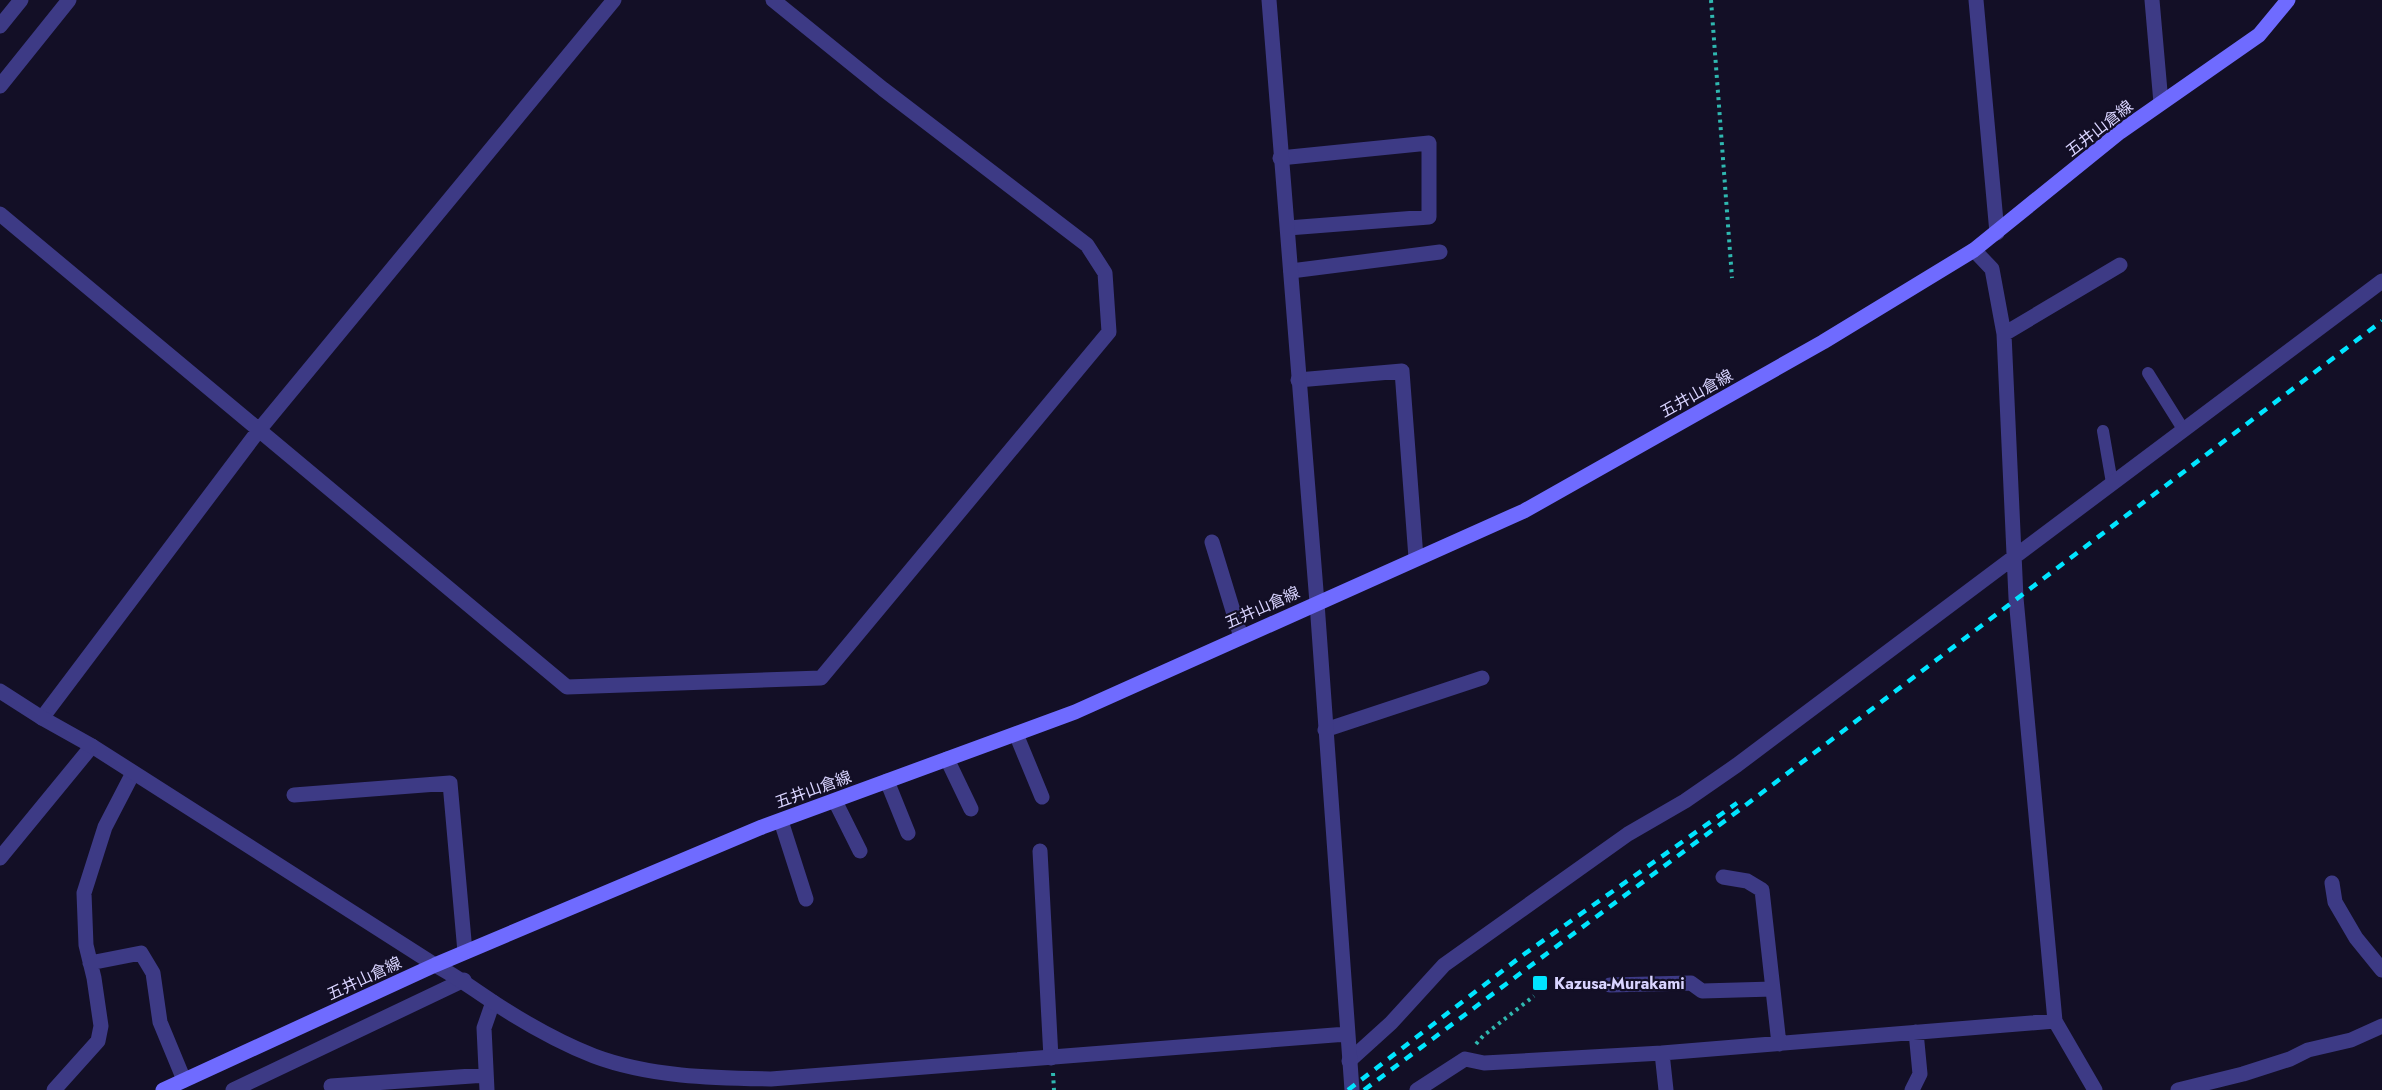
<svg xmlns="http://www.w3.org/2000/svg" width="2382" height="1090" font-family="Jost,'Noto Sans JP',sans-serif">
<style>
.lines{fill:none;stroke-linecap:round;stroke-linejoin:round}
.path{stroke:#2fb8b0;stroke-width:4;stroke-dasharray:3 4.5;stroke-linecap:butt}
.service{stroke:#3d3a85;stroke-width:12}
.minor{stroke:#3d3a85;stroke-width:15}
.tertiary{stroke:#3d3a85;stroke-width:15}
.secondary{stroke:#6f6bff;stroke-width:15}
.rail{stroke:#00e5ff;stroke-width:4.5;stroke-dasharray:9 8;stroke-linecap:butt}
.poi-dot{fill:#00e5ff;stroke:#130f26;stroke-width:2}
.labels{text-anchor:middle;stroke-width:4.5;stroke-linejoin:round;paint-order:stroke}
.street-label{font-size:16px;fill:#d9d4ff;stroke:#130f26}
.poi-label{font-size:16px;font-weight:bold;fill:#d9d4ff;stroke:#130f26;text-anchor:start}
</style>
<rect width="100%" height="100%" fill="#130f26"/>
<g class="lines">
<path class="path" d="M1711,0l21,278
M1476,1044l7,-8 51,-40
M1053,1073l1,17"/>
<path class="service" d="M2148,373l35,56
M2103,431l9,52"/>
<path class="minor" d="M1976,0l21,233
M2152,0l9,103
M1280,158l149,-15v74l-141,11
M0,214l567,473 254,-9 288,-346 -4,-59 -18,-28 -204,-156 -110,-89
M1974,250l18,19 12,65 12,264 39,423 40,69
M1291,271l149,-19
M2004,334l116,-69
M1298,380l104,-9 14,187
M1212,542l29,95
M42,718l217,-288 355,-430
M1325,730l157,-52
M1016,734l26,63
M947,759l24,50
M887,781l21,52
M294,795l156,-12 15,169
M835,801l25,50
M781,821l25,78
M1040,851l11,207
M0,858l92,-112
M1723,877l24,4 15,9 17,154
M2332,883l3,19 21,36 26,32
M90,963l51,-10 12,20 7,49 24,58
M1610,985l81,-2 11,8 71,-2
M1662,1053l4,37
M1349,1061l42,-38 53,-58 184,-131 57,-33 52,-36 645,-484
M331,1086l155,-11
M54,1090l44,-49 3,-15 -7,-48 -8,-33 -2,-52 21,-66 28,-54
M233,1090l231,-110
M487,1090l-3,-62 9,-26
M1417,1090l48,-31 19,4 178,-10 393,-32
M1912,1090l8,-16 -4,-42
M2178,1090l65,-16 47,-15 18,-9 43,-10 31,-14"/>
<path class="tertiary" d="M1269,0l48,603 35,487
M0,26l21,-26
M0,86l69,-86
M0,691l42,27 50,28 343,219c21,11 38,24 58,37 29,19 68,41 101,54 56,21 118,22 177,23l576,-45"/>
<path class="secondary" d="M163,1090l272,-125 327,-138 313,-115 449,-201 299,-169 151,-92 146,-118 139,-97 29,-35"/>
<path class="rail" d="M1348,1090l175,-135 214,-152
M1364,1090l366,-273 652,-496"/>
</g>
<rect class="poi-dot" x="1532" y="975" width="16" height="16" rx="3"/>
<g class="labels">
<g class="street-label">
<text transform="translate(2099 128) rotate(-38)" y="6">五井山倉線</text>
<text transform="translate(1696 393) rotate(-29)" y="6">五井山倉線</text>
<text transform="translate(1262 607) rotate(-24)" y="6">五井山倉線</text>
<text transform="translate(813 789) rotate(-20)" y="6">五井山倉線</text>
<text transform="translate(364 978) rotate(-25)" y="6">五井山倉線</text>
</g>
<g class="poi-label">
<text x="1554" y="989">Kazusa-Murakami</text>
</g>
</g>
</svg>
